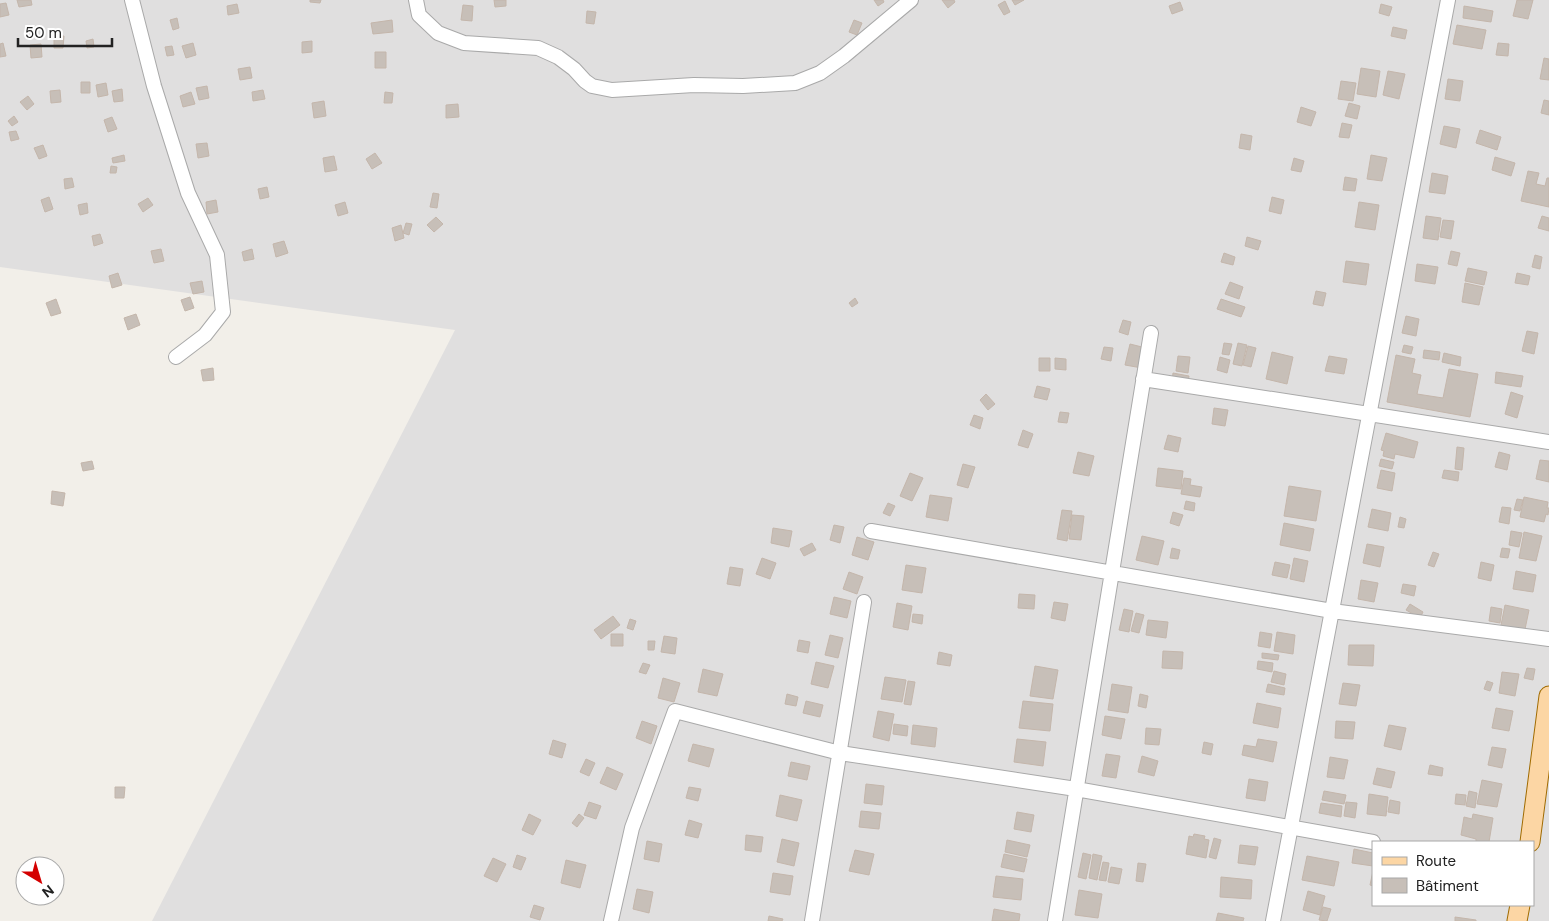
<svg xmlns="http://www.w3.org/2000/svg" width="1549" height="921" font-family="'DM Sans',sans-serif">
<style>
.residential{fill:#e0dfdf;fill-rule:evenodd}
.building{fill:#c7bfb8;stroke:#c4b6ab}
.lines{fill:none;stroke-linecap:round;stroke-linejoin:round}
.minor-casing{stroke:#a9a9a9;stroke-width:16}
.major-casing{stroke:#a06b00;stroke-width:21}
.minor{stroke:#fff;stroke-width:14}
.major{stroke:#fcd6a4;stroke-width:19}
</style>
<rect width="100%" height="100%" fill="#f2efe9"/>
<path class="residential" d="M0,0h1549v921h-1397l303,-591 -455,-63zM1373,842h160v63h-160z"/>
<path class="building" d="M17,0h14l1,5 -13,2z
M310,0h11l-1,3 -10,-1z
M494,0h12v6l-11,1z
M874,0h9l1,2 -6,4z
M942,0h12l1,2 -7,6z
M1012,0h12l-9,5z
M1517,0h16l-5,19 -15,-3z
M1005,1l5,11 -6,3 -6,-10z
M1180,2l3,8 -11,4 -3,-8z
M6,3l3,12 -9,2v-13z
M237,4l2,9 -11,2 -1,-9z
M1381,4l11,3 -3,9 -10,-3z
M463,5l10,1 -1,15 -11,-1z
M1464,6l29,5 -2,11 -28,-4z
M587,11l9,1 -2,12 -8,-1z
M177,18l2,10 -6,2 -3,-10z
M392,20l1,12 -20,2 -2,-11z
M854,20l8,3 -5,12 -8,-3z
M1457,25l29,5 -4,19 -29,-5z
M1393,27l14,3 -2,9 -14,-3z
M54,36h10l-1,12h-9z
M93,39l1,8 -7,1 -1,-7z
M312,41v11l-10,1v-11z
M3,43l3,13 -6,1v-13z
M193,43l3,12 -10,3 -4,-12z
M1498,43l11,1 -1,12 -12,-1z
M41,44l1,13 -11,1 -1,-13z
M172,46l2,9 -7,1 -2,-9z
M375,52h11v16h-11z
M1544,58l5,1v21l-9,-1z
M250,67l2,11 -12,2 -2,-11z
M1361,68l19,3 -4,26 -19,-3z
M1388,71l17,3 -6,25 -16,-4z
M1448,79l15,2 -3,20 -15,-2z
M1341,81l15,2 -3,18 -15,-2z
M81,82h9v11h-9z
M106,83l2,12 -10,2 -2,-12z
M207,86l2,12 -10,2 -3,-12z
M122,89l1,12 -9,1 -2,-11z
M60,90l1,12 -10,1 -1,-12z
M263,90l2,9 -12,2 -1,-9z
M191,92l4,12 -12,3 -3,-11z
M385,92l8,1 -1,10h-8z
M28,96l6,8 -7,6 -7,-8z
M1544,100l5,1v14l-8,-2z
M324,101l2,15 -12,2 -2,-15z
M1349,103l11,3 -3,13 -12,-3z
M458,104l1,13 -13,1v-13z
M1301,107l15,5 -5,14 -14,-4z
M14,116l4,6 -6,4 -4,-5z
M112,117l5,12 -9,3 -4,-12z
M1342,123l10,2 -3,13 -10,-1z
M1444,126l16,3 -4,19 -16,-4z
M1480,130l21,7 -4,13 -21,-7z
M16,131l3,8 -8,2 -2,-9z
M1241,134l11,2 -2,14 -11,-2z
M207,143l2,13 -11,2 -2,-14z
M43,145l4,11 -8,3 -5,-11z
M375,153l7,10 -10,6 -6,-10z
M124,155l1,6 -12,2 -1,-5z
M1371,155l16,3 -5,23 -15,-2z
M334,156l3,14 -12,2 -2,-14z
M1495,157l20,6 -4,13 -19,-6z
M1294,158l10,3 -3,11 -10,-2z
M111,166l6,1 -1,6h-6z
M1528,171l11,2 -3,11 9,2 2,-8h2v29l-28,-6z
M1432,173l16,3 -3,18 -16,-2z
M1345,177l12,2 -2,12 -12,-1z
M72,178l2,9 -9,2 -1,-10z
M267,187l2,10 -9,2 -2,-10z
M433,193l6,1 -2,14 -7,-1z
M49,197l4,12 -8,3 -4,-12z
M1272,197l12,3 -3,14 -12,-3z
M148,198l5,7 -10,7 -5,-8z
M216,200l2,12 -11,2 -1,-12z
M345,202l3,11 -10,3 -3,-11z
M1359,202l20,3 -4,25 -20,-3z
M87,203l1,10 -8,2 -2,-10z
M1426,216l15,2 -3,22 -15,-2z
M1542,216l7,2v13l-11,-3z
M436,217l7,7 -9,8 -7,-7z
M1443,220l11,1 -3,18 -11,-2z
M406,223l6,1 -3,11 -6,-2z
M401,225l3,13 -9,3 -3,-13z
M100,234l3,9 -9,3 -2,-10z
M1247,237l14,4 -3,9 -13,-4z
M284,241l4,12 -12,4 -3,-13z
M161,249l3,12 -10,2 -3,-12z
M252,249l2,10 -10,2 -2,-9z
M1451,251l9,2 -3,13 -9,-2z
M1224,253l11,4 -2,8 -12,-3z
M1535,255l7,2 -2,12 -8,-2z
M1346,261l23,3 -3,21 -23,-3z
M1417,264l21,3 -3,17 -20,-3z
M1468,268l19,4 -3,13 -19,-4z
M118,273l4,12 -10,3 -3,-12z
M1517,273l13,3 -2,9 -13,-2z
M202,281l2,11 -11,2 -3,-11z
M1230,282l13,5 -4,12 -14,-5z
M1465,283l18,4 -4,18 -17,-3z
M1316,291l10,2 -3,13 -10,-2z
M190,297l4,11 -9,3 -4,-11z
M855,298l3,5 -6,4 -3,-4z
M56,299l5,14 -10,3 -5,-13z
M1221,299l24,8 -4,10 -24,-8z
M136,314l4,11 -12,5 -4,-12z
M1406,316l13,3 -3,17 -14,-3z
M1123,320l8,2 -3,13 -9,-3z
M1527,331l11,2 -4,21 -12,-3z
M1224,343l8,1 -3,11 -7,-1z
M1238,343l9,2 -5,21 -9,-2z
M1130,344l16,4 -4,20 -17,-3z
M1404,345l9,2 -2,7 -9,-2z
M1248,346l8,2 -5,19 -8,-2z
M1104,347l9,1 -2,13 -10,-2z
M1424,350l16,2 -1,8 -16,-2z
M1272,352l21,5 -6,27 -21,-5z
M1444,353l17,4 -1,9 -18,-4z
M1396,355l19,4 -3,14 9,2 -4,19 26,4 6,-29 29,5 -8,43 -83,-15z
M1178,356l12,1 -2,16 -12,-2z
M1329,356l18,3 -3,15 -19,-3z
M1220,357l10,3 -3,13 -10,-3z
M1039,358h11v13h-11z
M1055,358l11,1v11l-11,-1z
M213,368l1,12 -11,1 -2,-11z
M1496,372l27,4 -2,11 -26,-4z
M1173,373l16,3 -1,7 -16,-2z
M1037,386l13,3 -3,11 -13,-3z
M1511,392l12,4 -6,22 -12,-4z
M986,394l9,10 -7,6 -8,-10z
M1214,408l14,2 -3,16 -13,-2z
M1060,412l9,1 -2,10 -9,-1z
M974,415l9,3 -3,11 -10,-4z
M1023,430l10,4 -5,14 -10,-3z
M1386,433l32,9 -4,16 -19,-4 -1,5 -11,-3 1,-5 -3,-1z
M1168,435l13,3 -3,14 -14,-3z
M1457,447l7,1 -2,22 -7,-1z
M1078,452l16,4 -5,20 -16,-3z
M1499,452l11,3 -3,15 -12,-3z
M1381,459l13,3 -2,7 -13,-3z
M1540,460l9,1v21l-13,-3z
M92,461l2,8 -11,2 -2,-8z
M963,464l12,3 -7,21 -11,-3z
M1158,468l25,3 -2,18 -25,-3z
M1381,470l14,3 -3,18 -15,-3z
M1444,470l15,2 -1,9 -16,-3z
M910,473l13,5 -11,23 -12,-5z
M1184,478l7,1 -1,6 12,2 -2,10 -19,-3z
M1289,486l32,5 -5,30 -32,-5z
M52,491l13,2 -2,13 -12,-2z
M930,495l22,3 -4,23 -22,-4z
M1524,497l24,5 -1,6h2l-1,7 -2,-1 -2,8 -24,-5z
M1517,499l6,1 -3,11 -6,-1z
M1186,501l9,2 -1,8 -10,-2z
M888,503l7,3 -5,10 -7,-3z
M1502,507l9,1 -2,16 -10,-2z
M1372,509l19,4 -3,18 -20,-4z
M1062,510l10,1 -5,30 -10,-2z
M1173,512l10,3 -4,11 -9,-3z
M1072,515l12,1 -3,24 -12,-1z
M1400,517l6,2 -2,9 -6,-1z
M1284,523l30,6 -4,22 -30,-6z
M834,525l10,2 -4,16 -10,-3z
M773,528l19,3 -3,16 -18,-4z
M1511,531l11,2 -3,14 -10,-2z
M1524,532l18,4 -6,25 -17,-3z
M1142,536l22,5 -6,24 -22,-5z
M857,537l17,5 -6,18 -16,-5z
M812,543l4,7 -12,6 -4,-7z
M1367,544l17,3 -4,20 -17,-4z
M1172,548l8,2 -2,9 -8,-1z
M1502,548l8,1 -2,9 -8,-1z
M1433,552l6,2 -5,13 -6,-2z
M762,558l14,5 -6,16 -14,-5z
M1294,558l14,3 -4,21 -14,-3z
M1275,562l15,3 -3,13 -15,-3z
M1481,562l13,3 -3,16 -13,-3z
M906,565l20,3 -4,25 -20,-3z
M730,567l13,2 -3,17 -13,-2z
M1516,571l20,4 -3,17 -20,-3z
M849,572l14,5 -6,17 -14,-5z
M1361,580l17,3 -4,19 -16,-3z
M1403,584l13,2 -2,10 -13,-3z
M1019,594l16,1 -1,14 -16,-1z
M834,597l17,4 -4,17 -17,-4z
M1054,602l14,2 -3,17 -14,-3z
M897,603l15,3 -4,24 -15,-3z
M1410,604l13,8 -3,6 -14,-8z
M1505,605l24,5 -5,24 -24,-4z
M1491,607l11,2 -2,14 -11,-2z
M1124,609l9,2 -4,21 -10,-2z
M1136,613l8,2 -5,18 -8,-2z
M913,614l10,1 -1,9 -10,-2z
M613,616l7,9 -19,14 -7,-9z
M630,619l6,2 -3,9 -6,-2z
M1148,620l20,2 -2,16 -20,-3z
M1260,632l12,2 -2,14 -12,-2z
M1277,632l18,3 -2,19 -19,-3z
M611,634h12v12h-12z
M830,635l13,3 -5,20 -13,-3z
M664,636l13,2 -2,16 -14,-2z
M799,640l11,2 -2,11 -11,-2z
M648,641h7l-1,9h-6z
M1349,645h25l-1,21 -25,-1z
M1163,651l20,1 -1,17 -20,-1z
M939,652l13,3 -2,11 -13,-2z
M1262,653l17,2 -1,5 -16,-2z
M1258,661l15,2 -1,9 -15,-3z
M816,662l18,4 -6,22 -17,-4z
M643,663l7,2 -4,9 -7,-2z
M1035,666l23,4 -5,29 -23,-3z
M1527,668l8,1 -2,11 -9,-2z
M703,669l20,5 -6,22 -19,-4z
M1274,671l12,3 -2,11 -13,-3z
M1502,672l17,2 -4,22 -16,-3z
M885,677l21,3 -4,22 -21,-3z
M663,678l17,5 -6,19 -16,-4z
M908,681l7,1 -4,23 -7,-1z
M1487,681l6,2 -3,8 -6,-2z
M1343,683l17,2 -4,21 -17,-2z
M1112,684l20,3 -4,26 -20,-3z
M1268,684l17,4 -1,7 -18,-3z
M787,694l11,3 -2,9 -11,-2z
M1140,694l8,2 -2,12 -8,-2z
M806,701l17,4 -3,12 -17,-4z
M1023,701l30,3 -3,27 -31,-3z
M1257,703l24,5 -3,20 -25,-5z
M1496,708l17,3 -4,20 -17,-3z
M878,711l16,3 -5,27 -16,-4z
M1105,716l20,3 -4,20 -19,-4z
M642,721l15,5 -6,18 -15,-6z
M1336,721l19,1 -2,17 -18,-1z
M894,724l14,2 -1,10 -14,-2z
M913,725l24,3 -2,19 -24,-3z
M1389,725l17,3 -5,22 -17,-4z
M1146,728l15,1 -2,16 -14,-1z
M1017,739l29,3 -3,24 -29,-4z
M1258,739l19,3 -4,20 -31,-7 2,-10 12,2z
M553,740l13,4 -4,14 -13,-4z
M1204,742l9,2 -2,11 -9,-2z
M693,744l21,5 -5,18 -21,-6z
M1492,747l14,2 -4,19 -14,-3z
M1106,754l14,2 -4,22 -14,-2z
M1142,756l16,5 -4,15 -16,-4z
M1330,757l18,3 -4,19 -17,-2z
M586,759l9,4 -6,13 -9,-4z
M791,762l19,4 -3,14 -19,-4z
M1430,765l13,3 -1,8 -14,-2z
M607,767l16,7 -7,16 -16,-7z
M1377,768l18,4 -4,16 -18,-4z
M1249,779l19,3 -3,19 -19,-3z
M1482,780l20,4 -5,23 -20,-3z
M866,784l18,2 -2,19 -18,-2z
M115,787h10l-1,11h-9z
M689,787l12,2 -3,12 -12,-3z
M1324,791l22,4 -2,9 -22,-4z
M1469,791l8,2 -2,15 -9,-2z
M1369,794l19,3 -2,19 -19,-2z
M1456,794l10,1 -1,10 -10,-1z
M780,795l22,5 -5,21 -21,-5z
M1390,800l10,2 -1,12 -11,-2z
M589,802l12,4 -5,13 -12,-4z
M1346,802l11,1 -2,15 -11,-2z
M1321,803l21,3 -1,11 -22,-4z
M861,811l20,2 -2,16 -20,-2z
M1017,812l17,3 -3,17 -17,-3z
M529,814l12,6 -8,15 -11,-5z
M579,814l5,4 -7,9 -5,-4z
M1473,814l20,4 -4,24h-13v-3l-15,-4 3,-18 8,2z
M689,820l13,4 -4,14 -13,-3z
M1194,834l11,2 -1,3 5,1 -3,18 -20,-4 3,-18 4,1z
M746,835l17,2 -2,15 -16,-2z
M1214,838l7,2 -5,19 -7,-2z
M782,839l17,4 -5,23 -17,-4z
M1007,840l23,5 -3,12 -22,-5z
M647,841l15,3 -3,18 -15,-3z
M1240,845l18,2 -3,18 -17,-2z
M1354,849l19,4v13l-21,-3z
M855,850l19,4 -5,21 -20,-4z
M1083,853l8,2 -5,24 -8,-2z
M1004,854l23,5 -3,13 -23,-5z
M1093,854l9,2 -5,24 -8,-2z
M517,855l9,3 -5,12 -8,-3z
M1307,856l32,6 -5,24 -32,-6z
M493,858l13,6 -9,18 -13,-6z
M566,860l20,5 -6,23 -19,-5z
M1103,862l6,1 -3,18 -7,-1z
M1138,863l8,1 -3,18 -7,-1z
M1111,867l11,2 -3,15 -11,-2z
M1373,871v15l-3,-1z
M773,873l20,3 -3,19 -20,-3z
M996,876l27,3 -2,21 -28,-3z
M1221,877l31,3 -1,19 -31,-2z
M637,889l16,3 -4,21 -16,-4z
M1079,890l23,4 -4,24 -23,-3z
M1308,891l17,5 -5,19 -17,-5z
M534,905l10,3 -4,12 -10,-3z
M1323,907l8,2 -4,12 -8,-1z
M994,909l26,5 -1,7h-27z
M1218,913l26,5 -1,3h-27z
M769,916l14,3 -1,2h-14z
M1455,917l21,3v1h-21z"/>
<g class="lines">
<defs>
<path id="minor" d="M132,0l22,86 34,107 29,62 6,57 -18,23 -29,22
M416,0l3,15 19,18 26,10 74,5 20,9 16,12 11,12 7,5 20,4 82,-5 49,1 52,-3 25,-10 24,-17 67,-56
M1143,379l406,63
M871,531l461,80 217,28
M611,921l21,-93 43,-117 165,42 236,36 297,53
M812,921l52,-319
M1055,921l96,-588
M1273,921l175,-921"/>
<path id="major" d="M1530,842l19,-146
M1517,921l3,-16"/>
</defs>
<use href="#minor" class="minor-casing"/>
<use href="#major" class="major-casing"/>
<use href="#minor" class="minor"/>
<use href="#major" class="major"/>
</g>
<rect x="1372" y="841" width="162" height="65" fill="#ffffff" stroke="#a7a7a7"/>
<rect x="1382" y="857" width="25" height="8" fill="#fcd6a4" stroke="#a7a7a7"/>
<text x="1416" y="866" font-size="15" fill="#222222">Route</text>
<rect x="1382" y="878" width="25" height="15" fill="#c7bfb8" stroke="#a7a7a7"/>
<text x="1416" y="891" font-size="15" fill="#222222">Bâtiment</text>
<g transform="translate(40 881) rotate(142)"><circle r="24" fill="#ffffff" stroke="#a7a7a7"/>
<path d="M0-4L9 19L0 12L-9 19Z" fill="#d40000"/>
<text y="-8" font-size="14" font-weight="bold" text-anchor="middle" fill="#222222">N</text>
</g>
<path d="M18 38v8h94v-8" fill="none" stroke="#222222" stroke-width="2.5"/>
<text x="25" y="38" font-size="15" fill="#222222" stroke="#ffffff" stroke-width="4" paint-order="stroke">50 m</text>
</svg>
